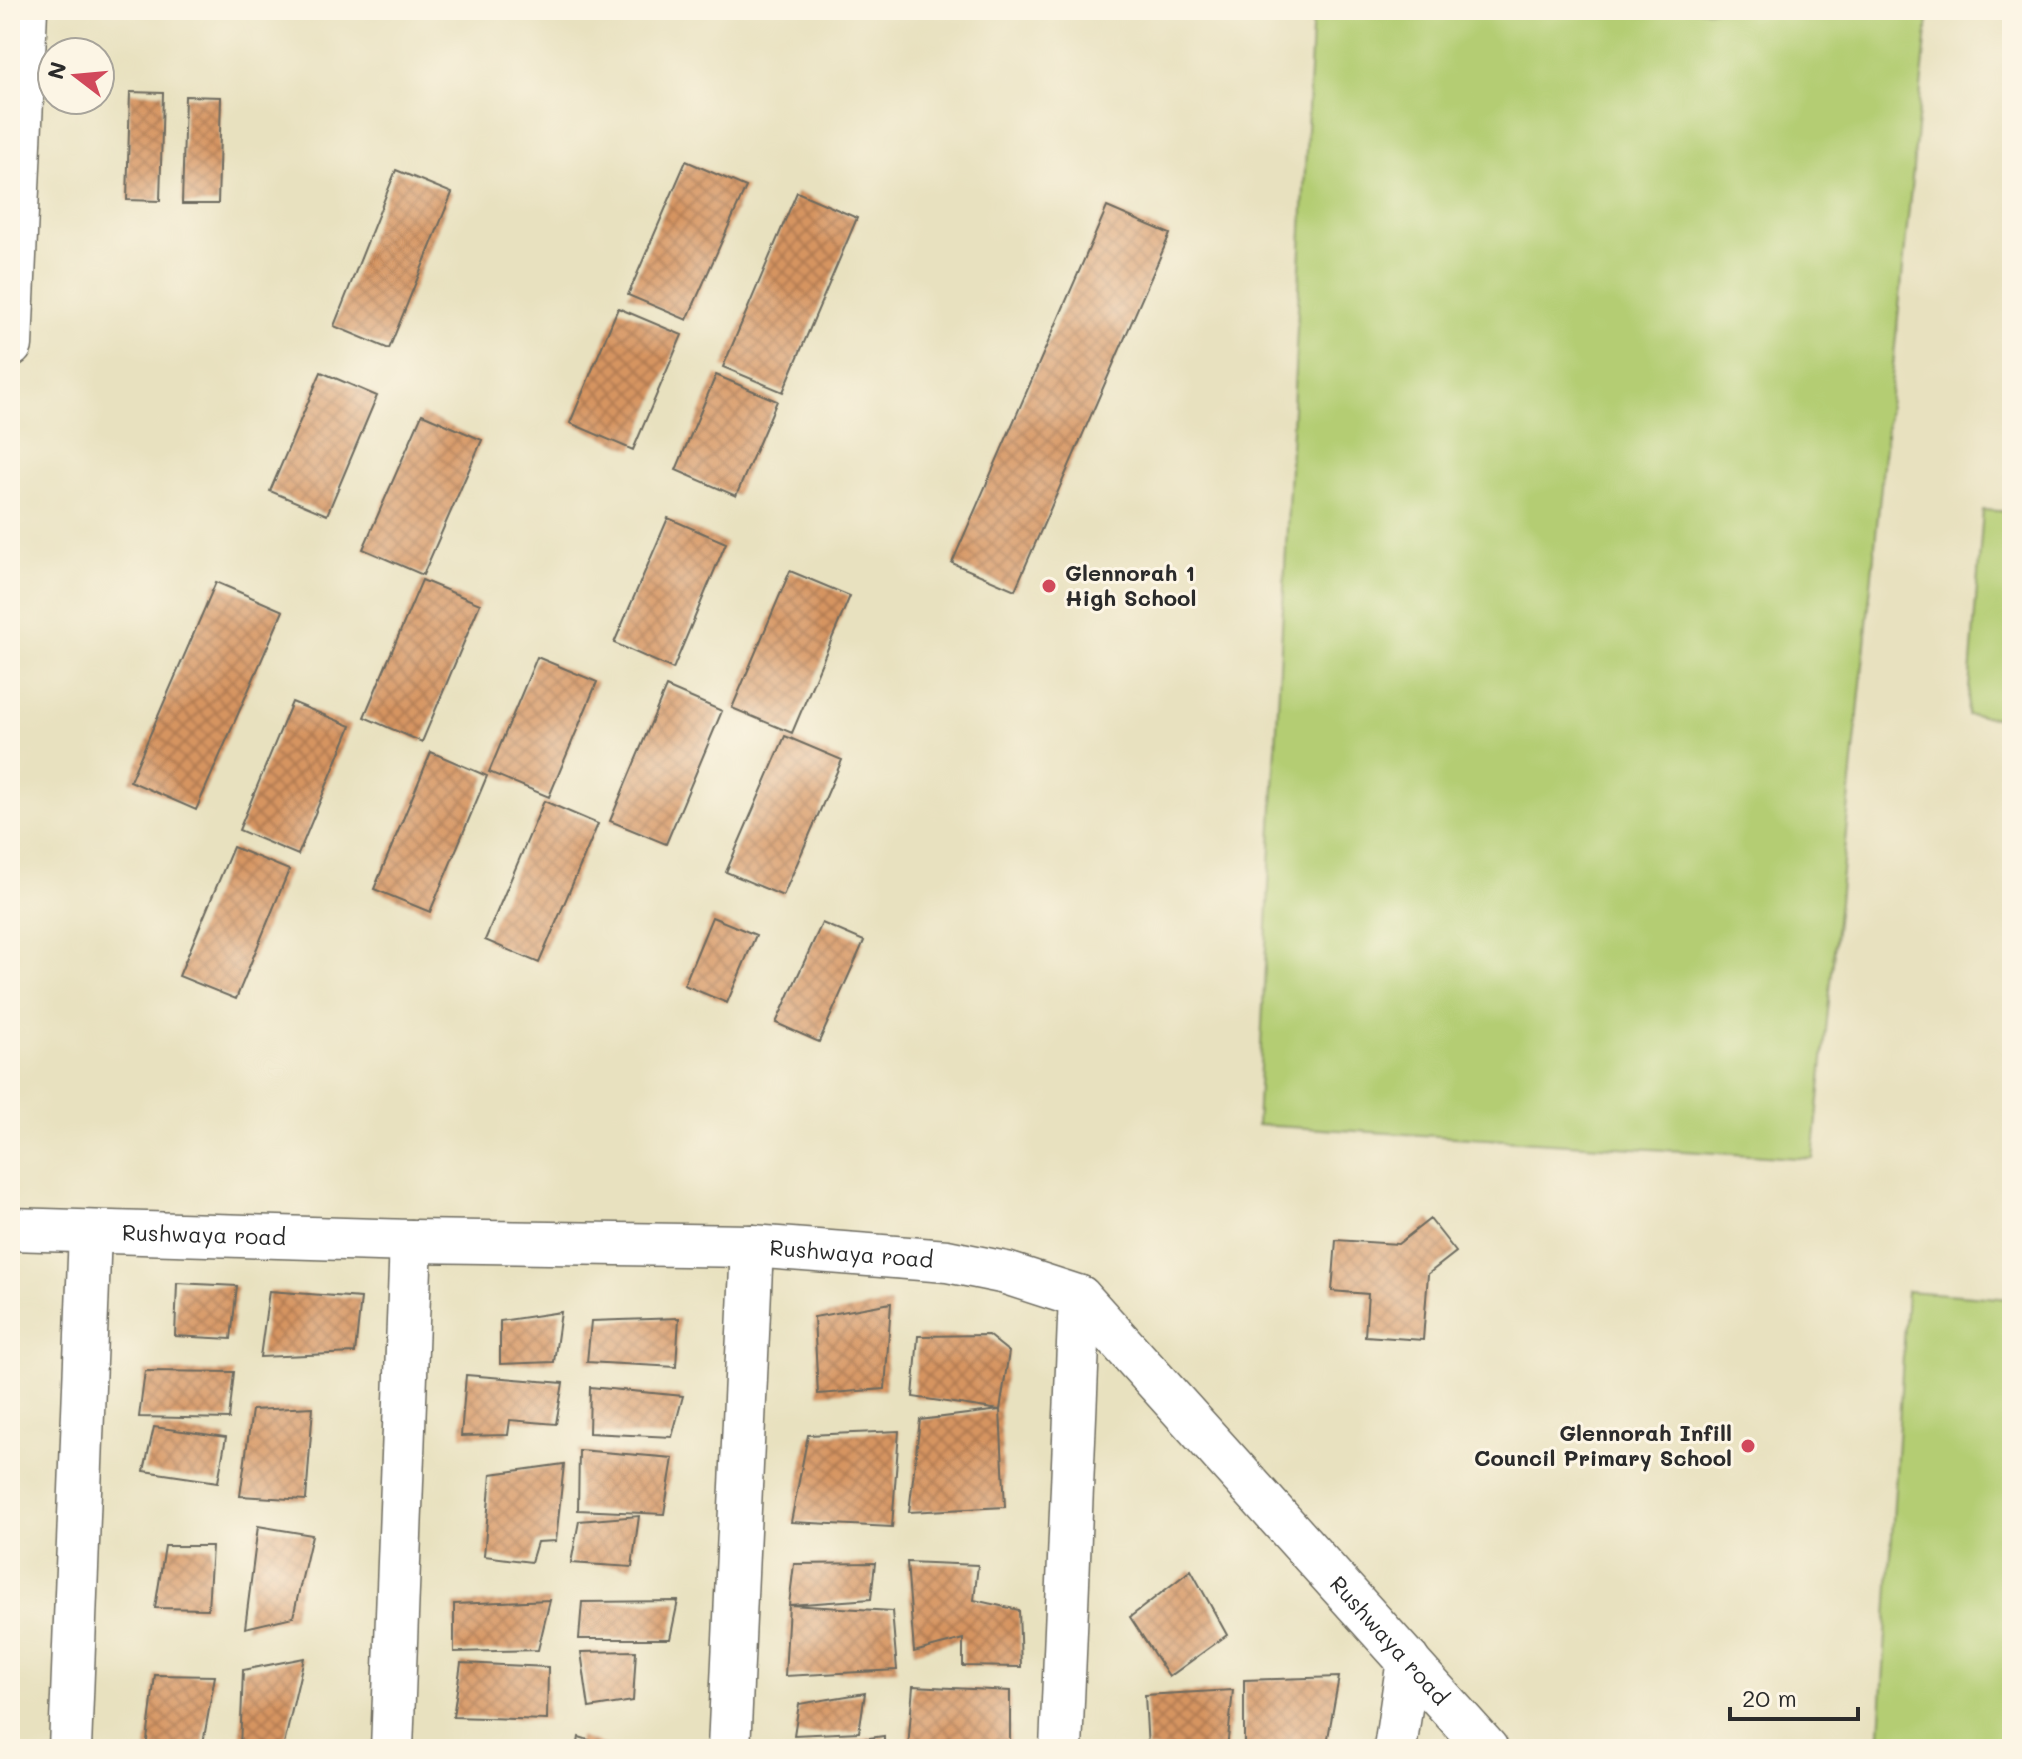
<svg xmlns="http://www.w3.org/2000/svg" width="2022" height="1759" font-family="Mali,sans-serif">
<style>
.pitch{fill:#b4cd73;stroke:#707c4f;stroke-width:2}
.building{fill:url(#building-cross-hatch)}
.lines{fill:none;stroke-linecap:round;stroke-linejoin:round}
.minor-casing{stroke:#6d6b5f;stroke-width:45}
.tertiary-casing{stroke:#6d6b5f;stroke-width:47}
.minor{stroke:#fff;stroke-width:42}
.tertiary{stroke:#fff;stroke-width:44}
.poi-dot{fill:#d1495b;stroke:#fcf5e5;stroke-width:3}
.labels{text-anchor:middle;stroke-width:6;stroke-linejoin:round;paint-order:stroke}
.poi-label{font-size:22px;font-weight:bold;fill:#2b2b2b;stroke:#fcf5e5;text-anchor:start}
.street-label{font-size:22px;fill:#2b2b2b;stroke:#fcf5e5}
</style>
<defs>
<pattern id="building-cross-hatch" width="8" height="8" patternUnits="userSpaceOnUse" patternTransform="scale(2)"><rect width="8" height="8" fill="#d69461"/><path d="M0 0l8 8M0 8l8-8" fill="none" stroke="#ae7950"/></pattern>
</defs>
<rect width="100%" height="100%" fill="#fcf5e5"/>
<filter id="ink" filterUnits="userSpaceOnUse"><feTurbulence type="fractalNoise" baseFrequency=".0125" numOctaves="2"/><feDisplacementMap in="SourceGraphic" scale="16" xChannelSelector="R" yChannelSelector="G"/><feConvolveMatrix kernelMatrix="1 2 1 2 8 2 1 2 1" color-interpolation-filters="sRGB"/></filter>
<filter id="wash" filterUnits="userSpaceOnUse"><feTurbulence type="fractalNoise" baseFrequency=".006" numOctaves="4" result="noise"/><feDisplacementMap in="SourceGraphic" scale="32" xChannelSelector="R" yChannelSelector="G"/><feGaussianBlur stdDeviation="1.8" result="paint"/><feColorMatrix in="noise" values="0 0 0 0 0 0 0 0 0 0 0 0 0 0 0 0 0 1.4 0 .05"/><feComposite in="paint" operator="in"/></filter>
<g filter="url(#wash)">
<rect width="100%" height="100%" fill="#e8e1bf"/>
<path class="pitch" d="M1313,10h616l-116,1149 -556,-34z
M1983,510l29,2v206l-45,-3z
M1907,1291l105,8v450h-133z"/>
<g id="blocks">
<path class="building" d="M130,92l33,1 -3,108 -33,-1z
M185,96l36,1 -3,107h-36z
M686,161l60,26 -59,133 -59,-25z
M396,170l56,23 -63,156 -55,-23z
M797,192l60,26 -74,174 -60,-25z
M1107,207l63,27 -155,356 -63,-27z
M618,308l64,27 -49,115 -63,-27z
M321,372l56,24 -50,119 -57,-24z
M716,375l61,26 -41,95 -60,-26z
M422,414l60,26 -59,135 -60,-26z
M668,518l58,25 -53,126 -59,-26z
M790,571l60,25 -58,137 -60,-25z
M422,580l58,24 -58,138 -58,-25z
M216,582l67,29 -87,199 -66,-29z
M537,657l60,25 -48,115 -60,-25z
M666,687l56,24 -56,133 -56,-23z
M292,702l59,24 -53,129 -59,-25z
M785,736l57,24 -59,136 -57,-24z
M431,752l56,24 -57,136 -56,-23z
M544,801l54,23 -59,139 -54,-23z
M233,847l56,23 -53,129 -57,-23z
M712,917l44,18 -29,68 -43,-18z
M822,923l42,18 -45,101 -43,-19z
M1430,1219l26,33 -28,22 -5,66 -58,-4 3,-42 -36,-3 4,-51 62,4z
M177,1283l60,3 -6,53 -56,-3z
M269,1291l92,7 -6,55 -95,4z
M891,1303l-6,86 -67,5 -4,-77z
M561,1312l-7,50 -54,2v-43z
M679,1318l-3,49 -89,-5 4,-41z
M988,1335l21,17 -9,58 -87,-13 5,-61z
M145,1371l89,1 -5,47 -90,-2z
M466,1375l97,8 -7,41 -46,-4 -2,15 -47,1z
M590,1387l93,9 -11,41 -83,-4z
M313,1407l-7,93 -66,-4 12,-86z
M1000,1410l5,97 -96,5 11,-92z
M154,1427l72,10 -8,45 -74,-11z
M899,1431l-7,96 -101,-5 17,-87z
M579,1450l94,8 -9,56 -86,-4z
M564,1464l-8,77 -19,1 -6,20 -47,-6 7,-82z
M639,1516l-7,51 -61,-4 8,-42z
M258,1526l54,9 -19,82 -48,11z
M165,1546h47l-4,63 -53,-1z
M907,1562l71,3 -4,35 45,10 2,57 -58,-1v-27l-49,13z
M875,1563l-4,36 -82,6 103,6 5,59 -112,6 4,-71 5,-41z
M1191,1570l36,65 -58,42 -39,-60z
M550,1600l-12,50 -84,2v-48z
M678,1601l-8,38h-91l3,-37z
M636,1651l-3,50 -44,7 -8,-56z
M304,1658l-21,91h-43l3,-79z
M461,1663l87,4 -1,53 -94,-3z
M155,1675l60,1 -13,73h-56z
M1339,1677l-13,72h-82v-69z
M913,1686l97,5v51l-46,7h-56z
M1233,1690l-6,59h-79l-3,-54z
M865,1693l-6,39 -65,3 5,-31z
M884,1736v13h-79v-2z
M579,1737l35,11v1h-37z"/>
</g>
</g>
<g filter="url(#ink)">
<use href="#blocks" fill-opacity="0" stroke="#6d6b5f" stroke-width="2"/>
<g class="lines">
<defs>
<g id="minor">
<path id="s1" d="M10,1229l401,12 341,5 195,15 59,12 74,24 407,452"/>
<path d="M70,1749l20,-517"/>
<path d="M392,1749l19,-508"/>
<path d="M729,1749l23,-503"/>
<path d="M1061,1749l19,-452"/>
<path d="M1395,1749l13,-89"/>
</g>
<path id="tertiary" d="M10,345l15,-335"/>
</defs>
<use href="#minor" class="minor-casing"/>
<use href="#tertiary" class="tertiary-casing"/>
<use href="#minor" class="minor"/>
<use href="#tertiary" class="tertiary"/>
</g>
</g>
<g class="poi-dot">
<circle cx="1049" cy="586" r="8"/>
<circle cx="1748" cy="1446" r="8"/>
</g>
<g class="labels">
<g class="poi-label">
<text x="1065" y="581">Glennorah 1<tspan x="1065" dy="25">High School</tspan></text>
<text x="1732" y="1441" text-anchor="end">Glennorah Infill<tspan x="1732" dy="25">Council Primary School</tspan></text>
</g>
<g class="street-label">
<text dy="8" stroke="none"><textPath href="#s1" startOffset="194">Rushwaya road</textPath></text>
<text dy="8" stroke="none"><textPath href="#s1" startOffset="842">Rushwaya road</textPath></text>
<text dy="8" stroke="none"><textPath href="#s1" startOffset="1538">Rushwaya road</textPath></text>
</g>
</g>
<rect width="2022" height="1759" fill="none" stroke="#fcf5e5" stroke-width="40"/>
<g transform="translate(76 76) rotate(286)"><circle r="38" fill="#fcf5e5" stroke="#a8a49b" stroke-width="2"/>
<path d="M0-6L14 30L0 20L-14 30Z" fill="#d1495b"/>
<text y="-12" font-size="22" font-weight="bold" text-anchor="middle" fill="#2b2b2b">N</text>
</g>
<path d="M1730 1707v12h128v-12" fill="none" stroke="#2b2b2b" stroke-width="4"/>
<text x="1742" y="1707" font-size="24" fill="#2b2b2b" stroke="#fcf5e5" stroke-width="6" paint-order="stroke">20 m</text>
</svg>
